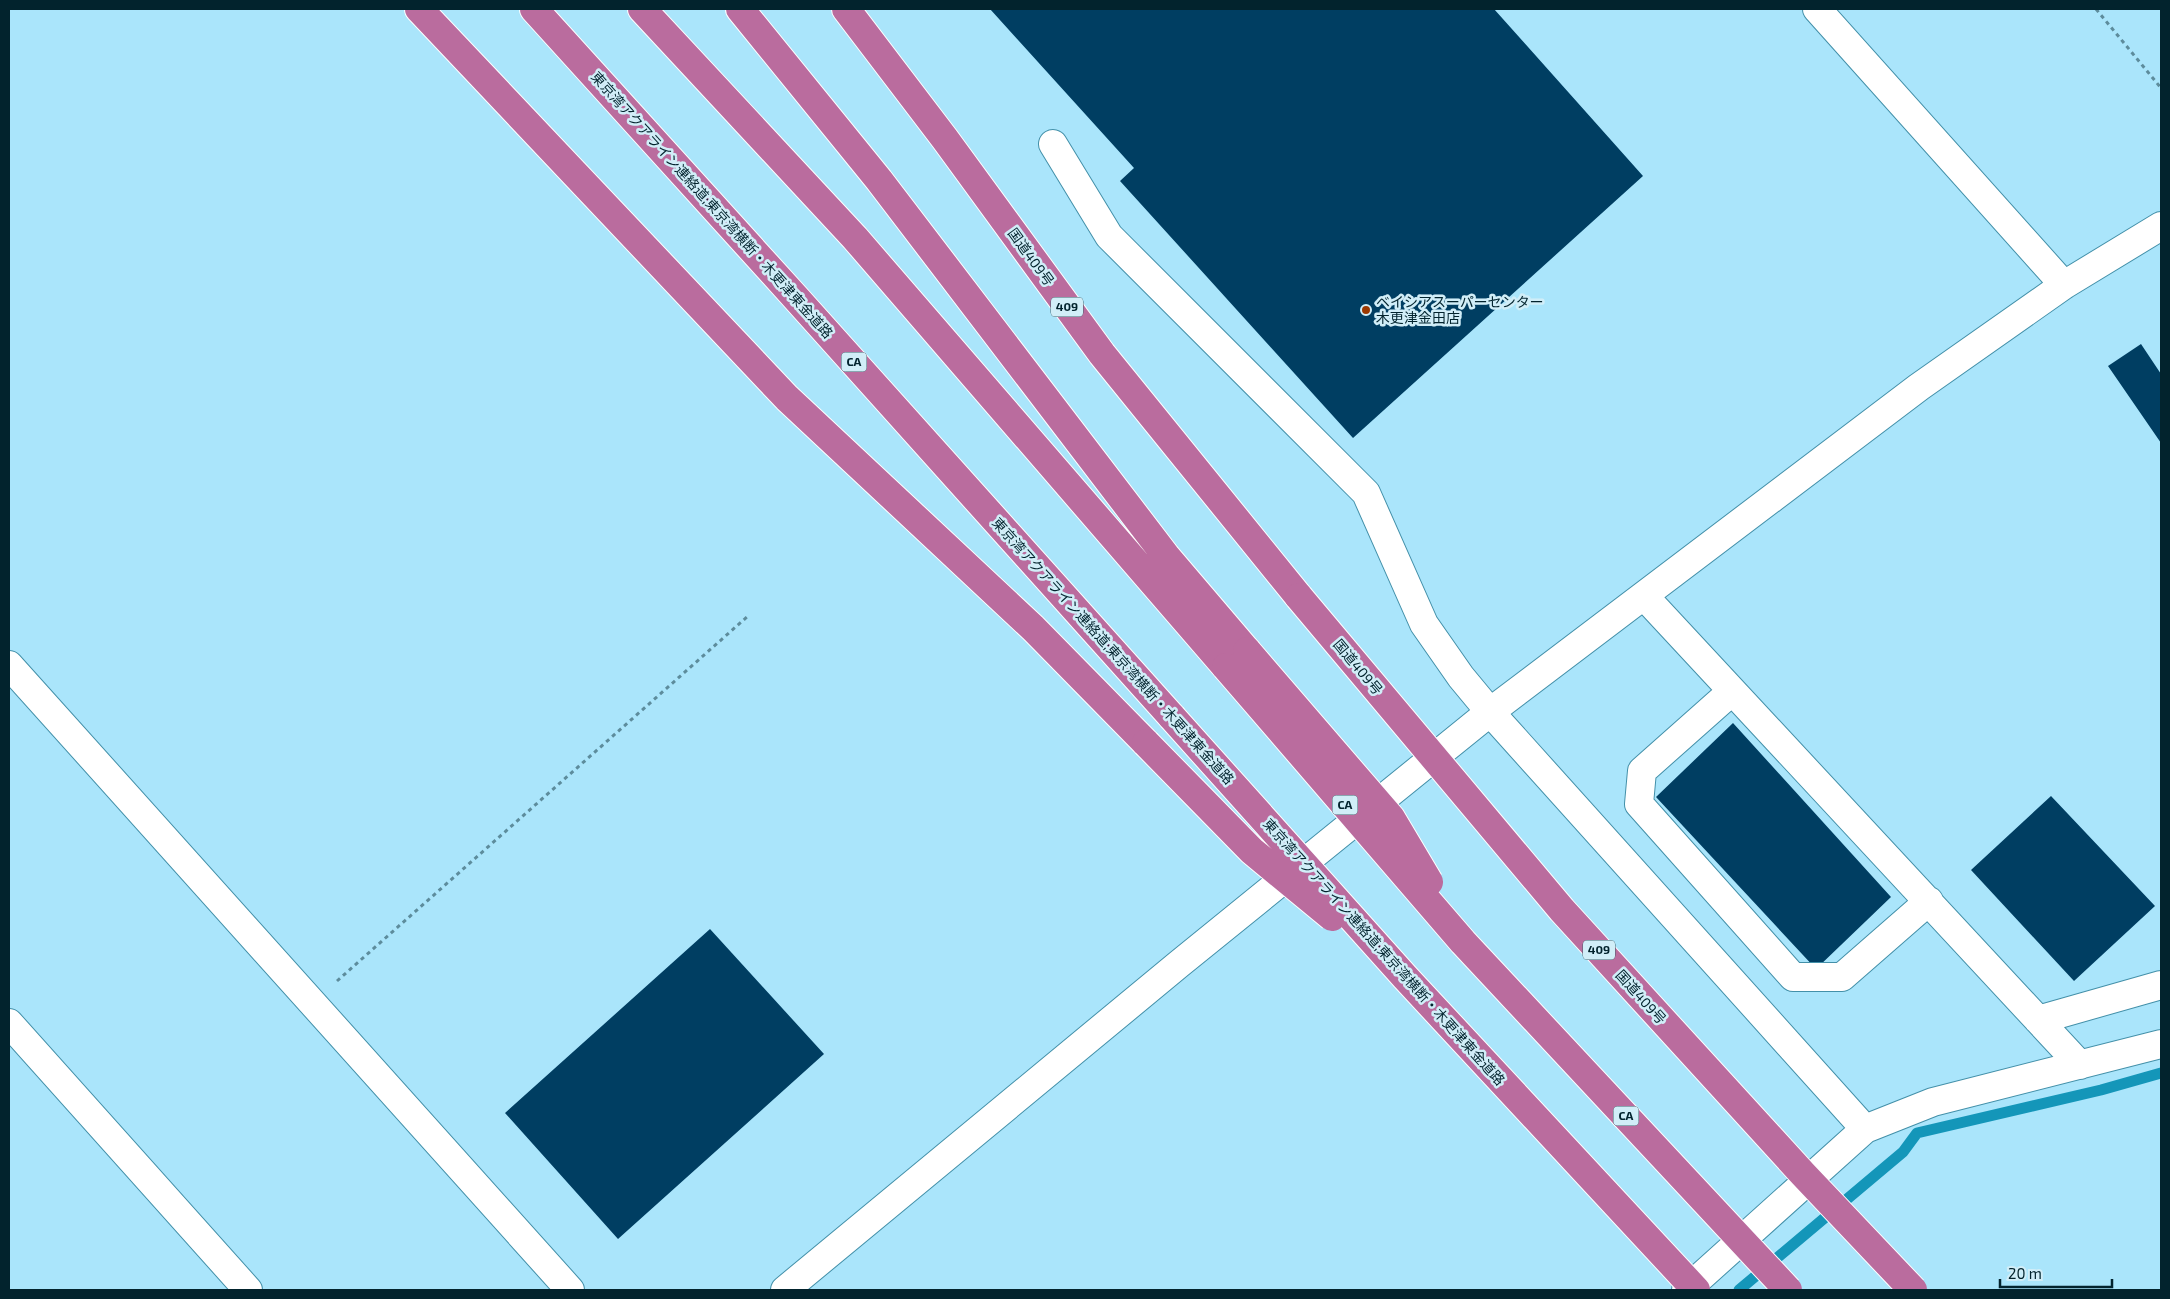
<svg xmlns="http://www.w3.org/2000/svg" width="2170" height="1299" font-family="'Exo 2','Noto Sans JP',sans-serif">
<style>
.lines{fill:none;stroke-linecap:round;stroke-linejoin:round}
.stream{stroke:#1496b9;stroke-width:11}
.building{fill:#003e62}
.minor-casing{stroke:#4390a9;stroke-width:30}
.highway-casing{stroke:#fff;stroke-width:30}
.path{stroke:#5d8c9c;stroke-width:3;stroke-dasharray:4 4;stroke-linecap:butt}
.minor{stroke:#fff;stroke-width:28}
.highway{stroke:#ba6c9e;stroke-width:28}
.highway-bridge-casing{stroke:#fff;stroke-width:30;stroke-linecap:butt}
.highway-bridge{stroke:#ba6c9e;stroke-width:28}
.poi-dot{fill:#9b3800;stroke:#d1eef8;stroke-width:2}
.labels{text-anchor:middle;stroke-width:5;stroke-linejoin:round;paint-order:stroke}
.shield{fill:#d1eef8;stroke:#40606a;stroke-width:1}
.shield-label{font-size:12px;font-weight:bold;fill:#02232d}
.street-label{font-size:14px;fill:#02232d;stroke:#d1eef8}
.poi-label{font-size:14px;fill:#02232d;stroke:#d1eef8;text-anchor:start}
</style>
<rect width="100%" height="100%" fill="#aae5fb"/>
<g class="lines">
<path class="stream" d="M1739,1290l164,-138 14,-19 184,-43 60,-17"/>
</g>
<path class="building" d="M990,9h504l149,167 -290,262 -233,-257 14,-13z
M2141,344l20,30v69l-53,-77z
M1733,723l158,174 -75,72 -160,-172z
M2051,796l104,110 -81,75 -103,-111z
M710,929l114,125 -206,185 -113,-126z"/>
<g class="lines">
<defs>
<path id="minor" d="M1817,9l247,276
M1053,144l56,92 257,257 58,131 37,53 29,35 375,417
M1645,597l435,468
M9,665l561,625
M1731,692l-89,79 -3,33 154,173h49l87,-76
M2038,1020l123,-35
M9,1023l239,267
M785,1290l394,-326 311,-252 429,-325 145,-102 97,-59
M1686,1290l179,-161 68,-27 228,-58"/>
<path id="highway" d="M419,9l368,389 246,230 113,115
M534,9l262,289 376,419
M642,9l213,229 371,429
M740,9l139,171 287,376 81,95
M846,9l99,130 157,215 197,243"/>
</defs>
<use href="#minor" class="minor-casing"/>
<use href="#highway" class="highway-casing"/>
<path class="path" d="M2096,9l65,79
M337,981l411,-365"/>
<use href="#minor" class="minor"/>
<use href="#highway" class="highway"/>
<defs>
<path id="highway-bridge" d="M1299,597l263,313 241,264 110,116
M1247,651l144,167 38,64
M1226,667l237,275 325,348
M1172,717l233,260 291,313
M1146,743l106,108 80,66"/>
</defs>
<use href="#highway-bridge" class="highway-bridge-casing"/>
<use href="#highway-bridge" class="highway-bridge"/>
</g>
<circle class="poi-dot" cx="1366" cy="310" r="5"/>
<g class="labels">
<g class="shield">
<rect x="1051" y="297.5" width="32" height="19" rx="4"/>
<rect x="841.5" y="352.5" width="25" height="19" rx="4"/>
<rect x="1332.5" y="795.5" width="25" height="19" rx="4"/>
<rect x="1583" y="940.5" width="32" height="19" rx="4"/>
<rect x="1613.5" y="1106.5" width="25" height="19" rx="4"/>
</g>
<g class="shield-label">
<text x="1067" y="311">409</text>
<text x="854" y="366">CA</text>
<text x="1345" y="809">CA</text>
<text x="1599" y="954">409</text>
<text x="1626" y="1120">CA</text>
</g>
<g class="street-label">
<text transform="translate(712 205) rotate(48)" y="5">東京湾アクアライン連絡道;東京湾横断・木更津東金道路</text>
<text transform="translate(1031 257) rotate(54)" y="5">国道409号</text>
<text transform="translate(1113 651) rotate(48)" y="5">東京湾アクアライン連絡道;東京湾横断・木更津東金道路</text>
<text transform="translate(1358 667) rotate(50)" y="5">国道409号</text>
<text transform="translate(1384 952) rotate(48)" y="5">東京湾アクアライン連絡道;東京湾横断・木更津東金道路</text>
<text transform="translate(1641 997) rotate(48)" y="5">国道409号</text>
</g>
<g class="poi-label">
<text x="1376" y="307">ベイシアスーパーセンター<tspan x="1376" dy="16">木更津金田店</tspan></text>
</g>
</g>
<rect width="2170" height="1299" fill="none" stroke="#02232d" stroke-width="20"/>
<path d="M2000 1279v8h112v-8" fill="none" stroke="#02232d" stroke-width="2.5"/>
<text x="2008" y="1279" font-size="15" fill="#02232d" stroke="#d1eef8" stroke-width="4" paint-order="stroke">20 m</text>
</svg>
